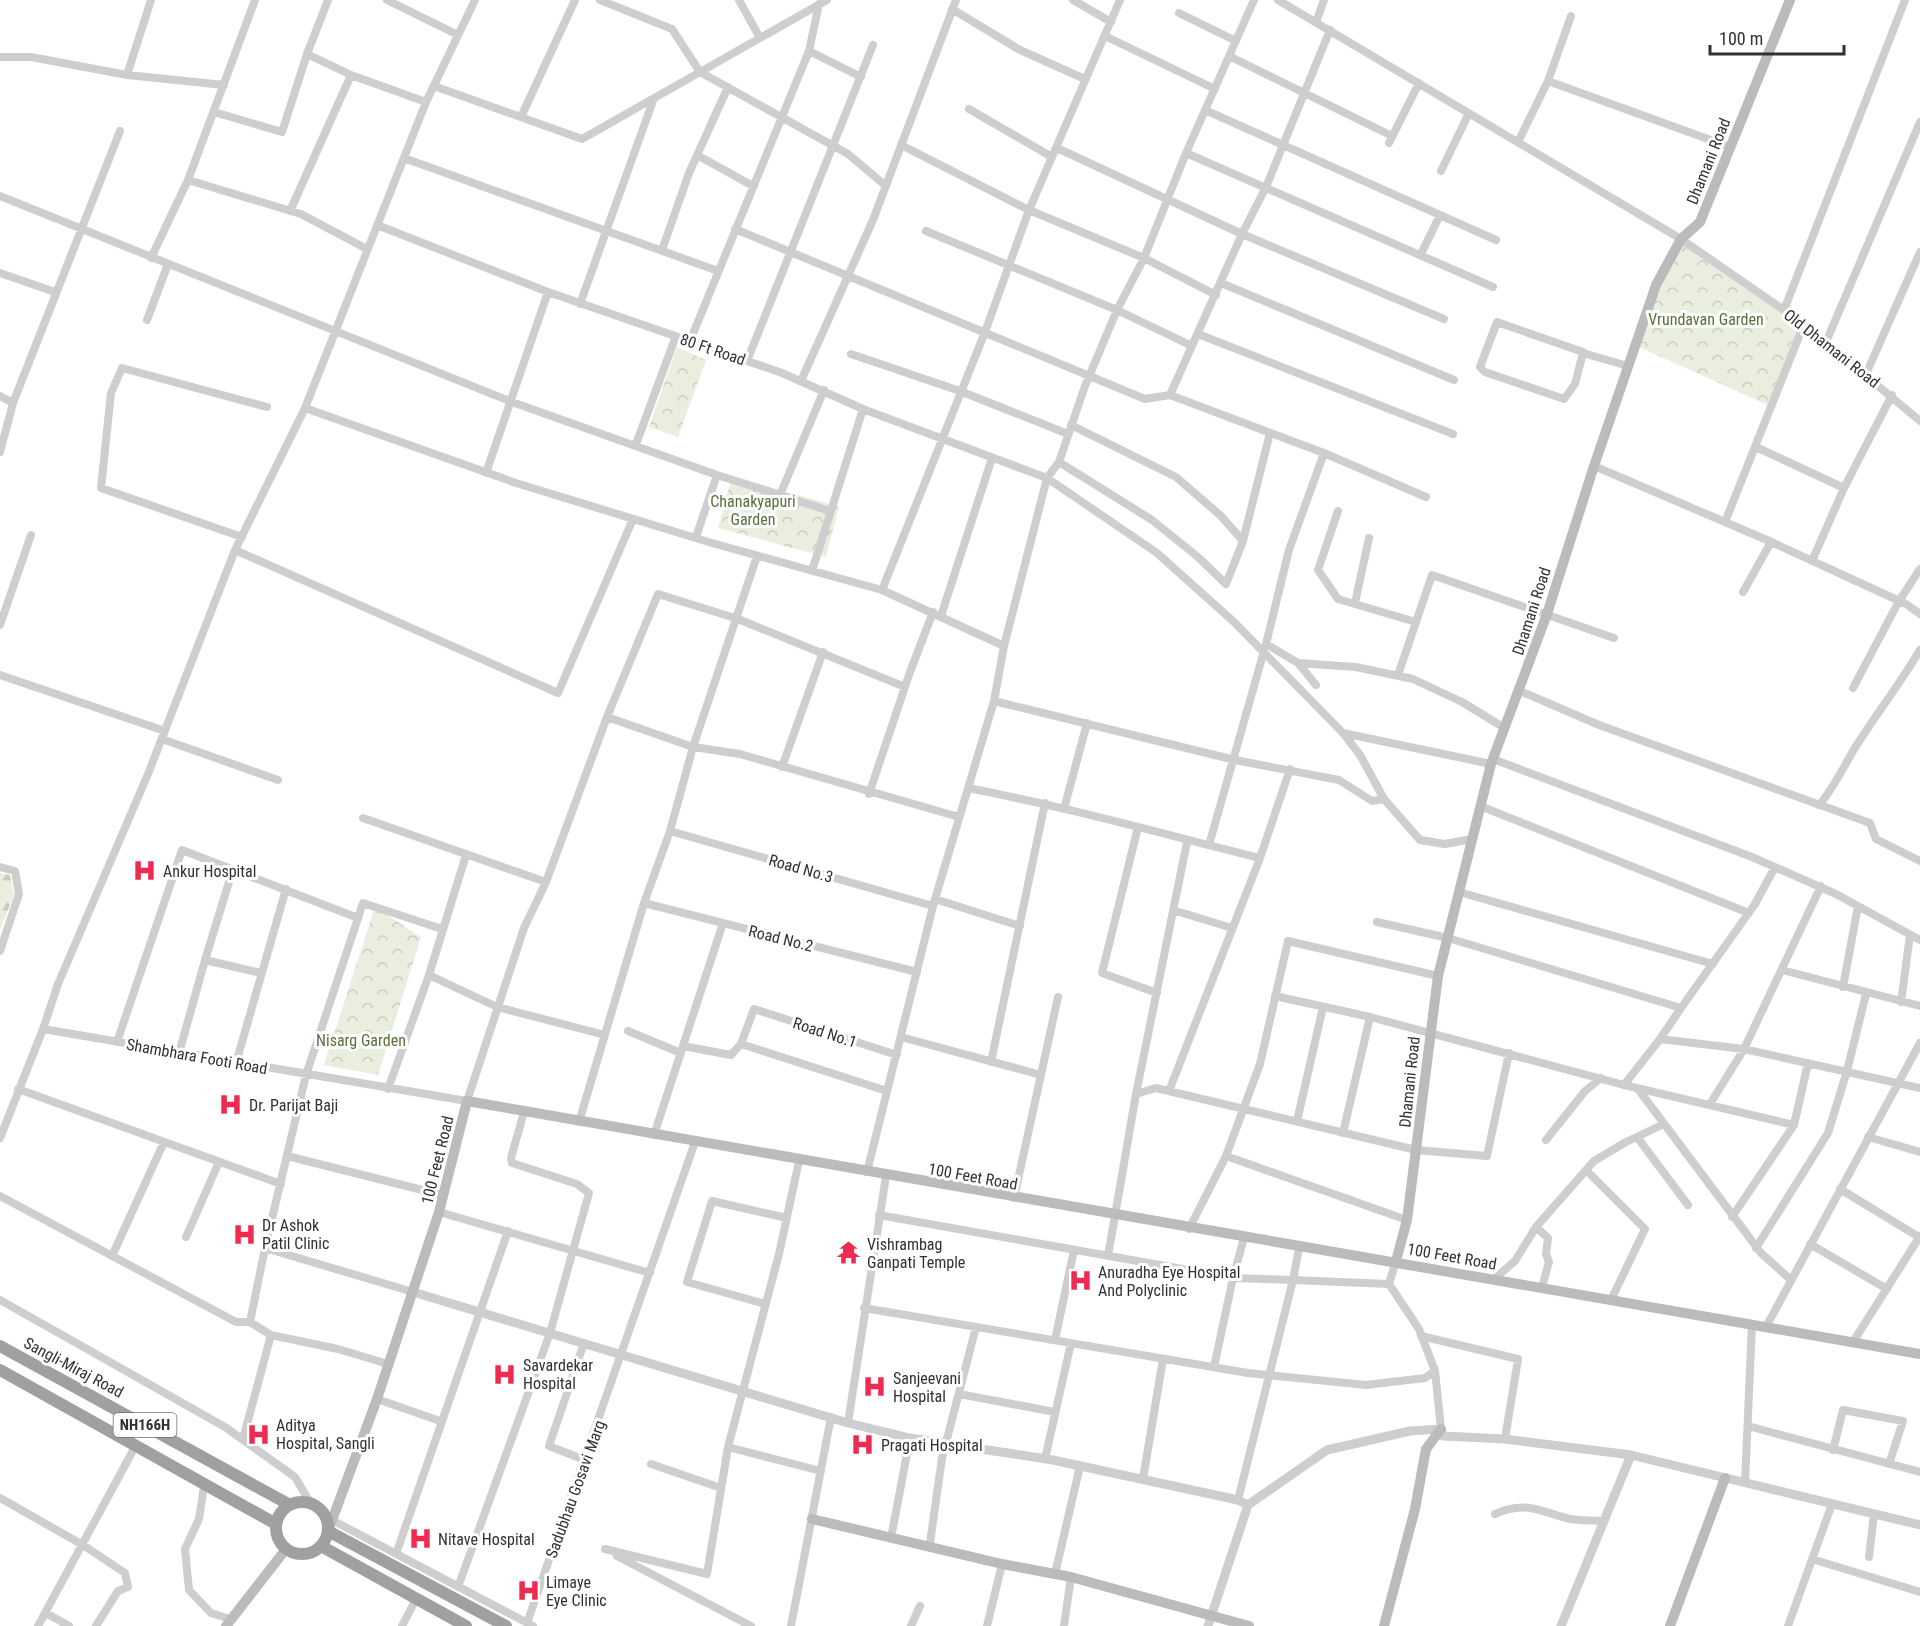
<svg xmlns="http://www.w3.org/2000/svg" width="1920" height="1626" font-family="'Roboto Condensed',sans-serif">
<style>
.forest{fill:url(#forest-firs)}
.park{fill:url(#park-crowns)}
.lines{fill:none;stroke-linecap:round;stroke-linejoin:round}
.minor{stroke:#cecece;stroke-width:8}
.tertiary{stroke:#cecece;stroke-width:9}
.secondary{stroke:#bbb;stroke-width:10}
.trunk{stroke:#a0a0a0;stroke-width:12}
.labels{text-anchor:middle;stroke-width:6;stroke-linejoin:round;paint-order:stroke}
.shield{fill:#fff;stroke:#6f6f6f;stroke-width:1.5}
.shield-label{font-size:15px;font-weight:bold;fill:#313131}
.street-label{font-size:16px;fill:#313131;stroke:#fff}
.park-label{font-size:16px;fill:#5a6f3b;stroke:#fff}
.poi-label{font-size:16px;fill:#313131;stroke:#fff;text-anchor:start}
</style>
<defs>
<pattern id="forest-firs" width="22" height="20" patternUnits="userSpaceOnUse" patternTransform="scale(1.5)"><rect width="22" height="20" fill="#e9eede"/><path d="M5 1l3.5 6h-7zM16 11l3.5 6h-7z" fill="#c8cdbf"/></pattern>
<pattern id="park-crowns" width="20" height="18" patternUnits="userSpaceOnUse" patternTransform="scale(1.5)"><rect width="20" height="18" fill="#e9eede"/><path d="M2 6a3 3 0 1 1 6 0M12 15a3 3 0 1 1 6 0" fill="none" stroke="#c8cdbf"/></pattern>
</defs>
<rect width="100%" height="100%" fill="#fff"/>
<path class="forest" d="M0,873l10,2 4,20 -14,35z"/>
<path class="park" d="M1681,239l123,85 -32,83 -137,-62z
M677,347l29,13 -28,77 -29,-10z
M732,476l107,31 -13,50 -108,-29z
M375,907l46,30 -43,138 -54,-10z"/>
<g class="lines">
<path class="minor" d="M387,0l71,35
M475,0l-49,102 -121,306 211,75 196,60 170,47 122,56
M600,0l72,29 28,43 148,82 38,32
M739,0l21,38
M1073,0l38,22
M1278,0l403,239 123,85 116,97
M952,9l68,41 65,29
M1179,13l57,28
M1316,22l8,-22
M1105,36l110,53
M809,51l52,26
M307,54l44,21 75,27
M1229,56l163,80
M0,57h31l96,18 97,10
M127,75l24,-75
M1548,81l23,-65
M434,86l148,53 245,-139
M969,109l83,48
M1205,110l291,130
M214,112l68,20 25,-78 21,-54
M521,117l54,-117
M1518,142l30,-61 182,66
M1389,143l30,-60
M901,145l128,65 115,48 72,37
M1057,148l185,86 202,85
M1186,153l307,134
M697,155l56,31
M404,158l314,113
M1441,171l28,-58
M188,180l67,-180
M0,196l512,206 205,73 63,20 44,-105
M290,211l61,-136
M377,225l171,67 234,81 81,36 184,69 110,75 77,69 109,111 17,22 24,44 36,41 25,4 27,-5
M735,229l410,170 25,-4 72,-161 24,-47 64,-157
M926,231l191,79 75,36
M662,250l27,-77 39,-86
M1421,254l19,-39
M151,258l37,-78 113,34 66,35
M0,273l55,19
M1221,283l233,97
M580,304l74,-206
M1784,310l121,-310
M147,320l21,-56
M1198,334l255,100
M690,341l119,-290 10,-47
M1826,342l94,-220
M1583,352l-86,-30 -17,45 5,5 79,27 11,-15 8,-31 45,13
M851,354l109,37 108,43
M747,361l126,-316
M1866,374l54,-122
M801,381l72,-161 83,-220
M1170,395l154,58 102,44
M0,396l13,7
M1071,425l105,52 45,39 22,25 27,-108
M636,444l40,-108
M1756,447l88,41 -32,73
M0,452l13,-49 107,-272
M1324,453l-35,97 -23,94 32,19 58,4 57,12 49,23 41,25
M1059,462l93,58 46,37 28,27 17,-43
M1594,466l173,74 139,64 14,10
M486,473l62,-181
M1844,488l48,-93
M780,495l50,16
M1338,511l-20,59 20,29 78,23
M1725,522l79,-198
M242,537l-141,-49 10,-95 11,-25 145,39
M696,537l21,-62
M235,550l323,143 75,-174
M812,571l51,-162
M882,590l103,-258 44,-122 91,-210
M1743,592l28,-50
M1355,603l14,-65
M941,616l51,-158
M0,625l31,-90
M1298,663l18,22
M0,675l165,56
M1398,675l34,-100 182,63
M1853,688l46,-87 21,-32
M1520,691l79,34 271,98 6,16 44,22
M994,701l241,59 104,20 33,21 12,-2
M607,717l86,30 47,7 219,63
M1343,733l148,31
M162,739l116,41
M1493,759l259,98 84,37 84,46
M782,767l41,-115
M968,788c99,19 195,46 292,70
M869,794l41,-122 23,-60
M1819,805c16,-18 26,-42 39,-62 20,-31 43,-61 62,-93
M1480,806l269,107
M1064,809l23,-86
M363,818l183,64
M1138,827l-36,146 55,20
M670,831l263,75
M1209,845l55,-194
M0,867l15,4 4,23 -19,57
M1459,892l254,72
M935,899l85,27
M644,903l273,69
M1173,910l59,18
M1377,922l71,16 233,70 -21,31 84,10 176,39
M205,960l28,-91
M1782,970l138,36
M429,975l68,32 108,28
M1843,987l15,-81
M1275,996l95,21 254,68 170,40
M1901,1002l9,-67
M1681,1008l74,-104 20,-37
M43,1029l15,-45 90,-210 87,-224 70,-142
M628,1031l53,22
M901,1037l140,38
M117,1042l65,-192 176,68
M741,1044l13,-35 143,46
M683,1046l48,9 10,-11 146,47
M179,1053l26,-93 56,13
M991,1062l54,-259
M236,1063l50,-174
M1624,1085l36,-46
M18,1089l263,95
M388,1089l41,-114 37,-120
M1638,1089l123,164 30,27
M1169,1091l91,-233 30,-89
M1136,1094l51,-252
M1710,1104l34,-55 77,-163
M1297,1121l26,-114
M579,1122l65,-219 26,-72 23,-84 64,-191
M1343,1133l27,-116
M654,1135l69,-212
M1637,1137l51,68
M1868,1137l52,15
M0,1138l43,-109 424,72 57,-173 22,-46 61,-165 51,-123 80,25 167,68
M1546,1140l39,-49 16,-13
M287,1156l155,39
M1226,1156l34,-92 28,-123 150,35
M1586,1170l59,59 -34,71
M867,1172l66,-266 61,-205 10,-55 43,-168 12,-16 26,-76 32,-76 27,-52 42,-105 68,-153
M1840,1189l79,48
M0,1196l236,126h14
M1014,1198l44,-201
M439,1212l211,61
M879,1215l354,63 -19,89
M1732,1217l62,-92 14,-62
M1189,1229l37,-73 181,64
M186,1237l33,-75
M1244,1238l-11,40 60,2 6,-32
M1810,1244l77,45
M1756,1248l72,-115 19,-62 19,-77
M112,1256l52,-114
M1108,1256l28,-162 20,-6 260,62 71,6 22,-103
M1494,1279l21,-18 21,-34
M1389,1284l30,45 16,42 6,58
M1389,1284l7,-23
M1542,1287l7,-25 -3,-8 2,-16 -12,-11 58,-66 32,-19 38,-18
M413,1292l-148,-44 41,-173 57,-172 79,26
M0,1300l225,127 70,50 16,27
M765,1304l-78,-22 25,-81 75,17
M864,1308l384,65 118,12 59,-7 10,-7
M1766,1327l154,-284
M271,1335l67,14 50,15
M1421,1336l97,23 -13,80
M1055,1340l19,-90
M1853,1342l67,-106
M584,1343l-35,103 36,14
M959,1394l96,18
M377,1399l63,22
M848,1423l38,-247
M1748,1426l172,46
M243,1439l28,-104 -21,-13 15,-74
M728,1447l93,24
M1833,1450l10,-40 60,11 -14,43
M1045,1459l26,-116
M651,1464l70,24
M1143,1479l20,-120
M1745,1483l7,-159
M204,1486l-5,33 -14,30 4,41 22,23 19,6
M0,1498l83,47 42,28 3,14 -10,4 -22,35
M1238,1500l55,-220 96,4
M1495,1514c31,-14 46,-2 75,5 11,2 23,1 34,2
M332,1520l201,106
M891,1538l19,-100
M930,1543l12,-85 34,-131
M605,1549l102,25 21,-127 51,-193 20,-93
M396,1554l112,-323
M617,1556l134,70
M1869,1557l5,-43
M1812,1559l108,33
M1055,1574l25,-108
M458,1587l92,-254 39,-140 -12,-9 -65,-21 -1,-5 13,-46
M46,1613l23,13
M527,1623l168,-481
M38,1626l98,-181
M402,1626l14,-27
M791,1626l40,-209
M911,1626l9,-20
M987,1626l15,-62
M1064,1626l7,-49
M1788,1626l44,-122"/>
<path class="tertiary" d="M413,1292l435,131 62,15 143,22 185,40 10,5
M1208,1626l40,-121 79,-55 83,-19 31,-2 2,7 62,3 126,16 289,70
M1561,1626l70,-171"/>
<path class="secondary" d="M1396,1261l11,-41 31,-244 53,-212 56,-150 47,-148 62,-181 25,-46 19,-17 90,-222
M812,1519l190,45 69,13 178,49
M328,1531l49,-132 62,-187 28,-111 1453,253
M226,1626l60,-77
M1384,1626l31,-117 11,-60 15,-20
M1670,1626l55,-148"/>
<path class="trunk" d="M0,1346l290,159
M0,1370l276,154
M276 1528a26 26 0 1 1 52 0a26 26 0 1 1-52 0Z
M328,1531l178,95
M321,1546l145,80"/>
</g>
<defs>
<symbol id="hospital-bare" viewBox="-9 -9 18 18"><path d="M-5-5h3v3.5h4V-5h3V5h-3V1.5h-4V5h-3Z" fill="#ee2c52" stroke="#fff" stroke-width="2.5" paint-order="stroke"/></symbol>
<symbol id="temple-bare" viewBox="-9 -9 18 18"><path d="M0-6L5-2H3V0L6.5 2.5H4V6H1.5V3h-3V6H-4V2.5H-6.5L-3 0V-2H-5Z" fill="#ee2c52" stroke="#fff" stroke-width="2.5" paint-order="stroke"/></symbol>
</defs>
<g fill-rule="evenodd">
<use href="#hospital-bare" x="128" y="854" width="33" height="33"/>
<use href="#hospital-bare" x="214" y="1088" width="33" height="33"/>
<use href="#hospital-bare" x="228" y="1218" width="33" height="33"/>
<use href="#temple-bare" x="832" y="1236" width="33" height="33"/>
<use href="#hospital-bare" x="1064" y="1264" width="33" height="33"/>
<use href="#hospital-bare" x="488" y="1358" width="33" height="33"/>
<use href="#hospital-bare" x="858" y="1370" width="33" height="33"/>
<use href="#hospital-bare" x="242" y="1418" width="33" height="33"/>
<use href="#hospital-bare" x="846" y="1428" width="33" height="33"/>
<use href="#hospital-bare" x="404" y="1522" width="33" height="33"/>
<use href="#hospital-bare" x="512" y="1574" width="33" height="33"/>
</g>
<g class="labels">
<rect class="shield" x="113.5" y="1413" width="63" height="24" rx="4.5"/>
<g class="shield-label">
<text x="145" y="1430">NH166H</text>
</g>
<g class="street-label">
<text transform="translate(1708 161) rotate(-68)" y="6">Dhamani Road</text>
<text transform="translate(1832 348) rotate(38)" y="6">Old Dhamani Road</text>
<text transform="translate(713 349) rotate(19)" y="6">80 Ft Road</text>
<text transform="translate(1531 611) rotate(-72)" y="6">Dhamani Road</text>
<text transform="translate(801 868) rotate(16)" y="6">Road No.3</text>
<text transform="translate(781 938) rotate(14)" y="6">Road No.2</text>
<text transform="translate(825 1032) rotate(18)" y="6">Road No.1</text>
<text transform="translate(197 1056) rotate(10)" y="6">Shambhara Footi Road</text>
<text transform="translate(1409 1082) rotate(-84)" y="6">Dhamani Road</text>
<text transform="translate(437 1160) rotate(-76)" y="6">100 Feet Road</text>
<text transform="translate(973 1176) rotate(10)" y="6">100 Feet Road</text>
<text transform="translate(1452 1256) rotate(10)" y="6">100 Feet Road</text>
<text transform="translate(74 1367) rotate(28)" y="6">Sangli-Miraj Road</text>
<text transform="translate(575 1489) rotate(-70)" y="6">Sadubhau Gosavi Marg</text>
</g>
<g class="park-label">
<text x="1706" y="325">Vrundavan Garden</text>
<text x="753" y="507">Chanakyapuri<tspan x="753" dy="18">Garden</tspan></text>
<text x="361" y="1046">Nisarg Garden</text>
</g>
<g class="poi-label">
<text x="163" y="877">Ankur Hospital</text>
<text x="249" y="1111">Dr. Parijat Baji</text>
<text x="262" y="1231">Dr Ashok<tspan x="262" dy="18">Patil Clinic</tspan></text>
<text x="867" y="1250">Vishrambag<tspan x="867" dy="18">Ganpati Temple</tspan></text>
<text x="1098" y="1278">Anuradha Eye Hospital<tspan x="1098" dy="18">And Polyclinic</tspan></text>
<text x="523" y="1371">Savardekar<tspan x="523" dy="18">Hospital</tspan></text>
<text x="893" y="1384">Sanjeevani<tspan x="893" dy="18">Hospital</tspan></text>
<text x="276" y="1431">Aditya<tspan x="276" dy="18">Hospital, Sangli</tspan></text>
<text x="881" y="1451">Pragati Hospital</text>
<text x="438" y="1545">Nitave Hospital</text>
<text x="546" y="1588">Limaye<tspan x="546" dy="18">Eye Clinic</tspan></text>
</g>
</g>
<path d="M1710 45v9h134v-9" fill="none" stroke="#313131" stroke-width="3"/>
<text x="1719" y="45" font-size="18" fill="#313131" stroke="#ffffff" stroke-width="4.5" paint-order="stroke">100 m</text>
</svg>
